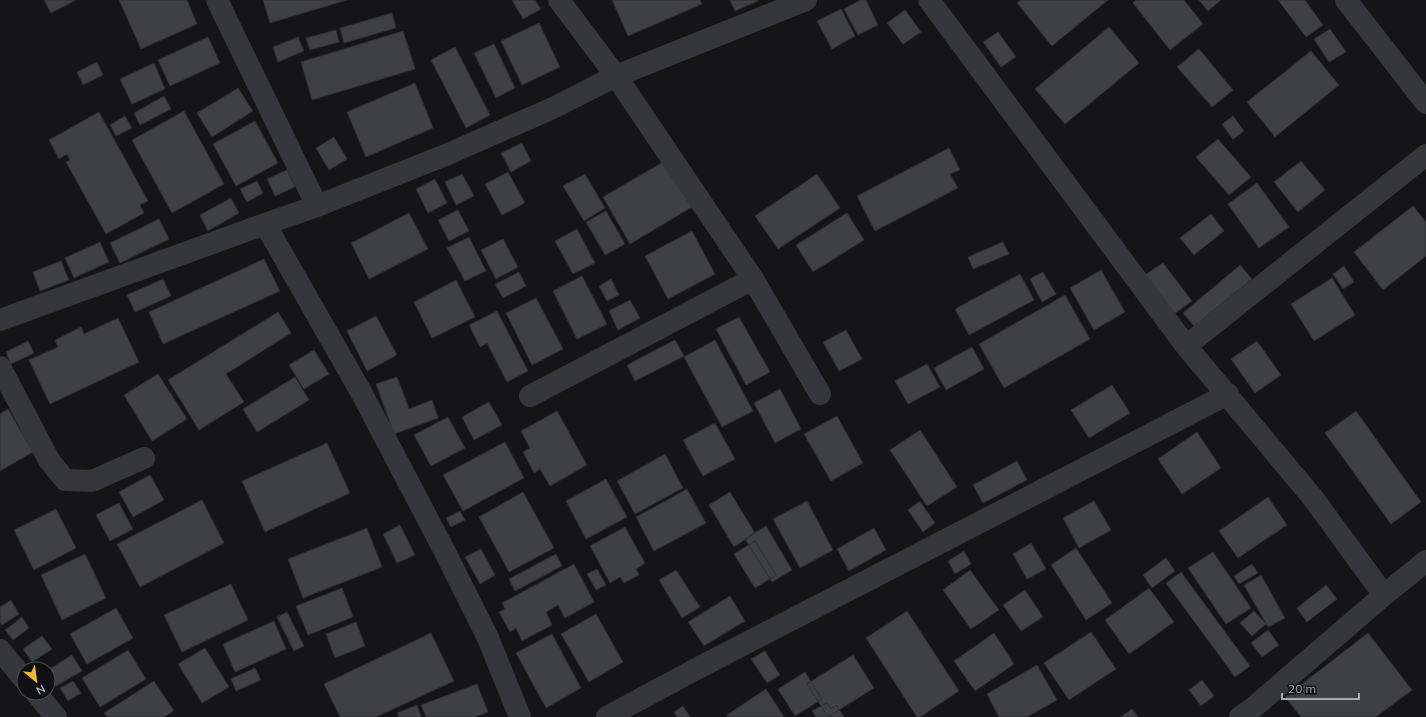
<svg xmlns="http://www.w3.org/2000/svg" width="1426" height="717" font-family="Mulish,sans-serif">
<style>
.building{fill:#3f4044;stroke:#2f2f33}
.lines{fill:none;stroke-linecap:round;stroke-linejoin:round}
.minor{stroke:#36373c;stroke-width:22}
</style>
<rect width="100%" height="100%" fill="#151517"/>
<path class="building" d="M44,0h32l-25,13z
M119,0h68l10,24 -56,25z
M263,0h84l-77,23z
M512,0h23l6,9 -18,10z
M612,0h88l2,4 -74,32z
M730,0h27l1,1 -23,10z
M861,0h5l12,25 -20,10 -14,-26z
M1021,0h87l-56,46 -35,-43z
M1136,0h48l19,24 -33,26 -37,-47z
M1199,0h22l-13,11z
M1278,0h27l18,25 -17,12z
M841,9l14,27 -23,13 -15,-28z
M905,10l16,22 -18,12 -16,-21z
M392,13l4,15 -52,15 -4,-15z
M539,23l21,44 -38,18 -21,-44z
M1109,27l30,36 -74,61 -30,-35z
M1330,29l16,23 -17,10 -15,-23z
M336,30l3,12 -29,8 -4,-12z
M403,31l12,38 -103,31 -11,-38z
M998,32l18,25 -15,10 -18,-25z
M208,37l12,26 -50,23 -12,-26z
M298,37l6,14 -26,11 -5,-15z
M494,44l21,44 -19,10 -22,-45z
M455,47l35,68 -24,13 -35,-68z
M1199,49l34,41 -21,17 -35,-40z
M1311,51l28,34 -64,52 -28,-35z
M97,62l6,13 -20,10 -6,-13z
M154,63l11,26 -33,15 -12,-25z
M415,83l18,45 -67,29 -19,-45z
M238,88l15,23 -41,26 -15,-24z
M164,96l7,13 -31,16 -6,-12z
M184,111l40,73 -52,29 -40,-73z
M99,112l49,89 -8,4 4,8 -38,21 -40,-72 4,-2 -3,-6 -8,5 -10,-19z
M125,116l7,12 -16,8 -6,-11z
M1233,116l11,15 -11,8 -11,-15z
M255,121l23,42 -42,23 -23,-42z
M334,137l13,22 -18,11 -13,-22z
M1218,139l33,38 -22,18 -33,-38z
M522,143l9,18 -20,11 -10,-19z
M949,148l11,22 -10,4 8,14 -83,43 -18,-35z
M665,161l27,46 -62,37 -27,-47z
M1301,161l24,29 -27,22 -24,-30z
M287,170l8,17 -20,9 -8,-17z
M508,172l17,31 -23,12 -17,-31z
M462,174l12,22 -18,9 -11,-23z
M585,174l20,34 -21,13 -21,-35z
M817,174l23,34 -62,41 -23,-33z
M435,179l12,24 -19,10 -12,-24z
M257,181l6,12 -16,9 -7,-13z
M1257,183l32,44 -30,21 -31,-44z
M231,198l8,15 -31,18 -8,-16z
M1413,206l13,16v34l-43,34 -29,-38z
M458,210l11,21 -20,10 -11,-21z
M606,211l19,33 -20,11 -19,-33z
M409,213l19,36 -59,30 -18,-36z
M847,213l17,27 -51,32 -17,-27z
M1211,214l13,17 -30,24 -14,-17z
M159,219l10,20 -49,24 -10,-20z
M577,229l18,34 -22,11 -18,-33z
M692,231l23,43 -47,25 -23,-43z
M469,237l17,34 -21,10 -18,-33z
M503,239l15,28 -22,12 -15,-29z
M100,242l9,20 -35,16 -9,-20z
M1003,242l6,12 -36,15 -5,-12z
M264,259l16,32 -117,53 -14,-32z
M61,261l8,19 -29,11 -7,-19z
M1163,263l29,38 -18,13 -29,-39z
M1240,265l12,14 -58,47 -11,-13z
M1344,266l10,16 -11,7 -10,-15z
M1101,270l24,42 -31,18 -24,-42z
M519,272l7,14 -23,12 -8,-14z
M1043,272l13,22 -14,8 -12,-23z
M1020,274l14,26 -65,35 -14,-26z
M582,276l25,48 -30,15 -24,-48z
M1332,278l23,37 -41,26 -23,-37z
M163,279l8,17 -36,16 -8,-17z
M611,279l8,16 -12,6 -8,-15z
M456,280l19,37 -43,21 -18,-36z
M1065,295l25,44 -86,49 -25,-44z
M536,298l27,51 -31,16 -26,-52z
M630,300l10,18 -22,12 -9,-19z
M497,311l31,60 -21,11 -20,-39 -7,4 -11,-22z
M278,312l13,21 -65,41 18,28 -45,28 -31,-50z
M376,316l21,39 -30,16 -20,-40z
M739,317l31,55 -24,13 -30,-56z
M118,318l21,44 -89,42 -21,-44 29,-13 -3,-7 26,-13 3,7z
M846,330l16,29 -23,12 -16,-29z
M675,340l9,16 -49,25 -8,-16z
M715,340l38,71 -31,16 -38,-70z
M28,341l6,12 -23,11 -5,-12z
M1257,341l24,34 -26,18 -24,-34z
M972,347l12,22 -38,21 -12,-22z
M314,350l15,24 -25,15 -15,-24z
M927,364l13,23 -32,17 -13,-23z
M158,374l29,45 -35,22 -28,-46z
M295,377l14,23 -52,32 -14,-23z
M397,377l12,32 23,-9 6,18 -44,16 -18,-50z
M1112,385l18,28 -41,25 -18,-28z
M780,389l21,40 -26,14 -21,-40z
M489,402l13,23 -28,15 -12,-23z
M8,409l25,43 -33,19v-57z
M557,411l30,54 -37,21 -10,-17 -6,4 -11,-21 7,-4 -9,-17z
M1356,411l65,91 -30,22 -66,-91z
M837,416l26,47 -32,18 -27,-47z
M448,417l17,31 -34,18 -17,-31z
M715,423l20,36 -32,17 -20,-36z
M920,430l37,57 -30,19 -37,-56z
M1197,432l24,36 -39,26 -24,-35z
M505,442l19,36 -61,33 -20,-36z
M327,443l23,50 -85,39 -23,-51z
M665,454l18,34 -48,26 -18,-33z
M1017,461l10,19 -44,23 -10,-18z
M150,475l14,25 -31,17 -14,-25z
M606,479l21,38 -41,22 -20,-38z
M687,489l19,34 -52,28 -18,-34z
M523,492l31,56 -45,24 -30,-55z
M730,492l25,41 -21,14 -25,-42z
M1268,497l19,28 -49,33 -19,-27z
M202,500l22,43 -84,44 -23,-43z
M807,501l26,49 -33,18 -27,-49z
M920,501l15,22 -12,9 -15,-22z
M1094,501l17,29 -32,18 -16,-30z
M119,503l14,26 -23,12 -14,-26z
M56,509l20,39 -42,22 -20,-40z
M460,511l5,9 -14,7 -5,-9z
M400,525l15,30 -18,8 -14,-29z
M766,526l26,44 -20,12 -27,-43z
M625,527l20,36 -9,6 3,6 -15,8 -4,-6 -10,6 -20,-37z
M367,528l15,39 -79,31 -15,-39z
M874,528l12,22 -37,21 -12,-22z
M755,541l21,34 -21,13 -21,-34z
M1031,543l15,26 -19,10 -14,-25z
M1076,548l36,55 -26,17 -35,-55z
M481,549l14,26 -15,9 -15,-27z
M964,551l7,13 -16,10 -7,-13z
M1213,552l38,56 -25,16 -38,-56z
M85,554l21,44 -44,22 -21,-45z
M556,554l6,12 -47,25 -6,-12z
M1166,558l9,13 -23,17 -9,-13z
M574,564l20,38 -29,16 -7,-13 -12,7 6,13 -30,16 -6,-13 -6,4 -11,-20 6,-3 -3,-6z
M1252,564l6,9 -19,11 -5,-8z
M597,569l9,16 -10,5 -9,-16z
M676,570l24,37 -18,11 -23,-38z
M970,570l29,40 -28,19 -28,-39z
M1181,572l69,94 -15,11 -69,-94z
M1261,575l24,43 -17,9 -24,-42z
M231,584l17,36 -66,32 -18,-37z
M1326,585l11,14 -30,23 -10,-14z
M342,588l11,29 -45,18 -12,-29z
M1149,588l25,34 -45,32 -24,-34z
M1025,590l18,27 -22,14 -18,-26z
M730,596l15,25 -41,25 -16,-24z
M11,600l8,14 -17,11 -2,-3v-15z
M116,608l17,30 -46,26 -17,-30z
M907,611l52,80 -39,26h-3l-51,-79z
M1254,611l12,13 -14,12 -12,-13z
M287,612l17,34 -10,5 -17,-34z
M596,614l27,48 -34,20 -28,-48z
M22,617l7,11 -16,12 -8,-10z
M274,621l12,28 -51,23 -12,-28z
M356,622l9,24 -30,12 -9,-24z
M1268,630l11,15 -17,12 -11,-14z
M1091,632l25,37 -47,31 -25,-37z
M431,633l23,48 -78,36h-36l-16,-33z
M994,633l20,31 -39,27 -21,-30z
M1368,633l44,57 -36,27h-75l-16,-20z
M552,634l29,54 -35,20 -30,-55z
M42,636l10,13 -20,13 -9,-13z
M205,648l24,39 -27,16 -24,-39z
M128,650l18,29 -46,28 -18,-29z
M765,651l15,24 -13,8 -16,-24z
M72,655l10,16 -26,15 -8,-13v-3z
M853,655l21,33 -46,29 -21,-33z
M1037,665l20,35 -30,17h-28l-12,-23z
M255,668l6,12 -25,11 -5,-12z
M805,672l17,27 -27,17 -17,-27z
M1202,680l12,16 -13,10 -12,-16z
M73,681l8,12 -13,8 -8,-13z
M154,681l20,30 -10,6h-57l-3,-4z
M477,684l11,28 -13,5h-49l-5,-12z
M766,689l18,28h-55l-2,-2z
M827,703l4,6 5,-4 8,12h-28l-4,-6z
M417,705l4,12h-22l-2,-4z
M683,706l7,11h-13l-3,-5z
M1132,709l6,8h-17z"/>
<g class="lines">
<path class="minor" d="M217,0l100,206
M559,0l57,76 137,203 67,115
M929,0l257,346 127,152 71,97
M1346,0l80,103
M265,224l96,168 83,158 44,88 32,79
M0,320l265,-96 52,-18 131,-52 105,-46 63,-32 190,-76
M1186,346l240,-191
M0,367l49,93 16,20 27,1 52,-23
M530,396l223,-117
M0,650l24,29
M36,693l20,24
M607,717l93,-50 528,-273
M1240,717l13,-9 131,-113 42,-34"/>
</g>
<g transform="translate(36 681) rotate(151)"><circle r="19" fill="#101012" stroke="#4c4e54"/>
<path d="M0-3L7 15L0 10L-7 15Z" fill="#ebb839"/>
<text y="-6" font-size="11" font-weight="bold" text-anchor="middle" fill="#a7abb6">N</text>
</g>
<path d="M1282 693v6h77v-6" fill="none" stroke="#a7abb6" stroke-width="2"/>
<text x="1288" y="693" font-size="12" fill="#a7abb6" stroke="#101012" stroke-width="3" paint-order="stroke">20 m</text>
</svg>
